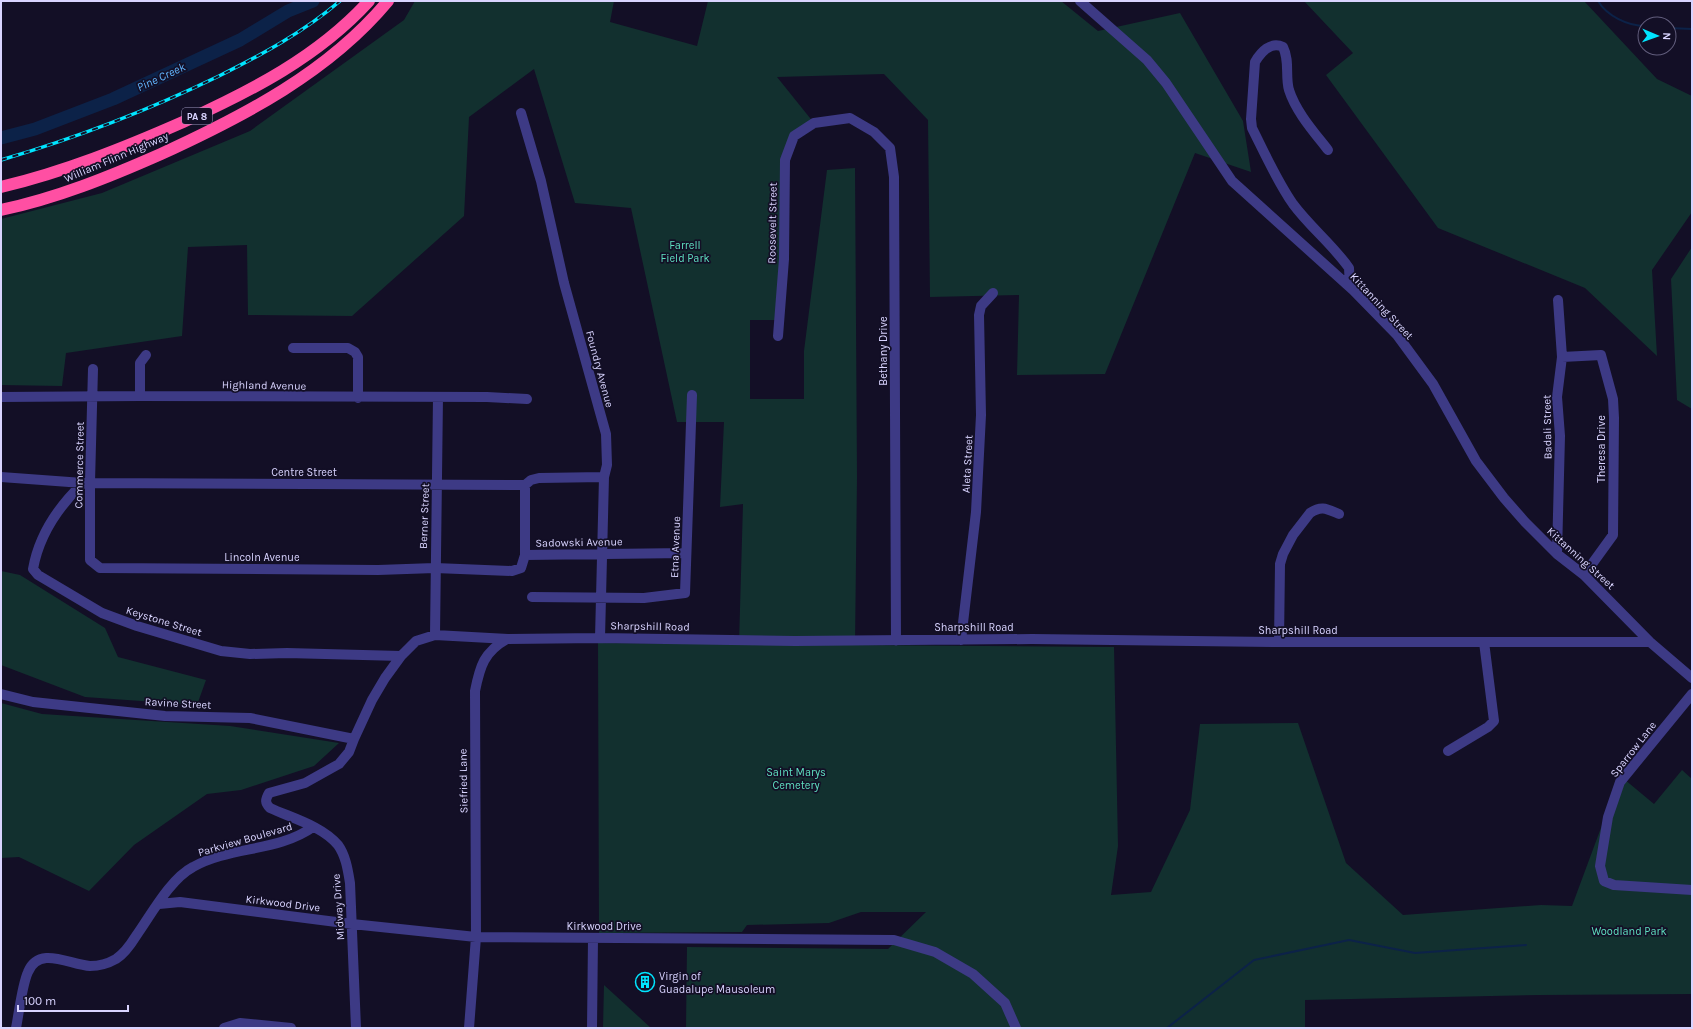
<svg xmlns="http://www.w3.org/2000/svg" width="1693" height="1029" font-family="Karla,sans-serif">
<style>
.green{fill:#12302f}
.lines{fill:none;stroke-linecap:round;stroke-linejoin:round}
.stream{stroke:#0c2248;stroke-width:2}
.river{stroke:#0c2248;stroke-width:13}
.minor{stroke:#3d3a85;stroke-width:10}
.highway{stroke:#ff4fa3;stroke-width:12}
.rail-casing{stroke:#00e5ff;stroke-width:3.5}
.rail{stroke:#130f26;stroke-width:2;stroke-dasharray:6;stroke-linecap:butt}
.labels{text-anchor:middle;stroke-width:3.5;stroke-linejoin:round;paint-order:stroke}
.shield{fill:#130f26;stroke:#9e99be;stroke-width:1}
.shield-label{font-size:10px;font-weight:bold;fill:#d9d4ff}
.street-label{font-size:11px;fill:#d9d4ff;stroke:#130f26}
.park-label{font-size:11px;fill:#5fe0c0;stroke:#130f26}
.poi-label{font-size:11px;fill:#d9d4ff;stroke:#130f26;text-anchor:start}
.water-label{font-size:12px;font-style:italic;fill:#62b6ff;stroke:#130f26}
</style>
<rect width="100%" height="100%" fill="#130f26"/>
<path class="green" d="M415,1h199l-4,21 87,24 11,-45h353l37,30 82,-18 63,108 8,51 -56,-19 -90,221 -88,1 2,-80 -89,2 -2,-177 -44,-46 -107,3 37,46 -20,13 -9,24 -6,160h-29v79h54v-48l23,-181 28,-2 2,309 -2,168 259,2 4,199 -7,49 40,-3 39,-82 10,-86 98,-1 48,140 57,52 138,-10 31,1 43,-116 9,-11 30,25 28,-34 10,9v215l-152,1 -235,5v28h-619l1,-81 201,2 38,-37h-65l-32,11 -82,2 -5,7 -143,1 -1,-290 141,1 4,-140 -23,3 4,-85h-47l-46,-214 -56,-5 -41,-134 -65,48 -5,99 -112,100 -104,-1 -1,-70 -59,2 -6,89 -116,17 -4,33 -61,-1v-166l101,-26 148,-62 154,-111z
M1304,1h280l73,78 35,17v116l-40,58 5,86 -72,-68 -147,-60 -112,-153 27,-22z
M1692,247v162l-15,-9 -6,-121z
M1,571l19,4 85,53 13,29 88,23 -9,25 -112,-8 -84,-32z
M1,703l41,11 188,12 109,17 -25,23 -73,24 -34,4 -73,51 -45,46 -70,-34 -18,1z
M604,985l47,43h-48z"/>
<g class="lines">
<path class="stream" d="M1598,1c9,15 30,25 47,25
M1669,28l23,1
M1167,1028l87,-68 95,-20 66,13 111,-8"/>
<path class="river" d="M1,138l34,-9 78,-30 127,-59 48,-29 25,-10"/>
<path class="minor" d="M1080,1l67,59 19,23 66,98 121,109 44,45 36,49 43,77 28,37 21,24 32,32 27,21 66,67 42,36
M521,113l20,68 23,102 42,151 1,31 -3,12 -4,161
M1328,150c-14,-18 -32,-38 -39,-60 -4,-14 1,-29 -6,-43 -12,-6 -22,5 -28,15l-4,57 1,9c13,26 25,53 41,76 17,23 40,41 56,64l1,19
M778,336l6,-77 1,-99 9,-24 20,-13 36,-5 24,14 16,16 4,29 2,464
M293,348h55l7,4 3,5v41
M1562,357l39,-2 12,44 1,19 -1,117 -29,40
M93,369l-3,113v78l10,8 278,2 57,-2 77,3 9,-3 4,-13v-70
M140,396v-33l6,-8
M1,397l139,-1 347,1 40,2
M1,477l82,6 442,2 6,-5 8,-2 65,-1
M83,483c-24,23 -44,52 -50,86l5,6 64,38 35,13 84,25 29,3 37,-1 114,3
M1557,554l3,-118 -3,-39 5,-40 -4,-57
M525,555l161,-2
M532,597l112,1 41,-5 7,-198
M435,635l3,-238
M961,640l15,-128 5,-97 -2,-100 2,-9 12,-13
M1279,642l1,-78 3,-10 10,-19 17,-22c12,-8 17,-4 29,1
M1,694l32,8 132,14 85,2 104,21
M1692,694l-72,88 -12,35 -8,49 4,15 10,4 78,5
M1448,751l40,-24 6,-6 -10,-79
M159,904l21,-2 172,22 124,13 418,3 41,12 38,22 32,29 11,25
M16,1028c3,-15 6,-43 12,-56 11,-27 42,-7 62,-6 9,0 19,-3 26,-7 8,-5 15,-15 20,-23 15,-21 34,-57 57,-69 37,-21 85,-15 120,-40
M224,1028l16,-5 51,5
M356,1028l-6,-145c-2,-12 -4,-27 -12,-38 -16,-19 -46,-27 -68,-37 -5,-5 -5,-8 -1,-15l36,-10 34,-19 10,-12 5,-13 18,-39 13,-22 16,-22 15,-15 19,-6 73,4 92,-1 195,3 237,-2 247,3h371
M469,1028l7,-91 -1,-246c5,-25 9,-39 32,-52
M592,1028l1,-90"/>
<path class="highway" d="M1,187c63,-15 123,-39 182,-65 68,-31 135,-65 186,-121
M1,210c56,-12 108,-33 160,-56 83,-38 168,-82 227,-153"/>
<defs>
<path id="rail" d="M1,160c75,-22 148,-50 218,-84 42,-21 85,-44 121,-75"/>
</defs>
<use href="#rail" class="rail-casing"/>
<use href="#rail" class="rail"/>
</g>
<defs>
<symbol id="building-ring" viewBox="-11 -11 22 22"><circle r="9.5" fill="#130f26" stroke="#00e5ff" stroke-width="1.5"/><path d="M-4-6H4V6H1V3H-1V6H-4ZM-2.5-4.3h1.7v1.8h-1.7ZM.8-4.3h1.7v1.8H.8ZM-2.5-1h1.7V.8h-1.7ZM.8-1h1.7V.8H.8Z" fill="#00e5ff"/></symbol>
</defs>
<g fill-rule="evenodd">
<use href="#building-ring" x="634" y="971" width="22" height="22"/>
</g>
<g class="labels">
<rect class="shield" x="182" y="108" width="30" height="16" rx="3"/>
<g class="shield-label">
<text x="197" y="120">PA 8</text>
</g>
<g class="street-label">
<text transform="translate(116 157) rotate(-23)" y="4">William Flinn Highway</text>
<text transform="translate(772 223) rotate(-89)" y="4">Roosevelt Street</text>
<text transform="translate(1382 306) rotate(47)" y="4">Kittanning Street</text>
<text transform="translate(883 351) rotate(-90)" y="4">Bethany Drive</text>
<text transform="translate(600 369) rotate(75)" y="4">Foundry Avenue</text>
<text transform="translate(264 385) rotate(1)" y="4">Highland Avenue</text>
<text transform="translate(1547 427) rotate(-91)" y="4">Badali Street</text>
<text transform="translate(1601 449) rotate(-90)" y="4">Theresa Drive</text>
<text transform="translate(967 464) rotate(-87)" y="4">Aleta Street</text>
<text transform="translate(79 465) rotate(-89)" y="4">Commerce Street</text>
<text x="304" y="476">Centre Street</text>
<text transform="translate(424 516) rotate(-88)" y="4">Berner Street</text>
<text transform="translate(579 542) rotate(-1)" y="4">Sadowski Avenue</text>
<text transform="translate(675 547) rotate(-88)" y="4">Etna Avenue</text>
<text x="262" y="561">Lincoln Avenue</text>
<text transform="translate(1581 558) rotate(42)" y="4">Kittanning Street</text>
<text transform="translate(164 621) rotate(17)" y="4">Keystone Street</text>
<text transform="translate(650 626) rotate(1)" y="4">Sharpshill Road</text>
<text x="974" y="631">Sharpshill Road</text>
<text x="1298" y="634">Sharpshill Road</text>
<text transform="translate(178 703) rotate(3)" y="4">Ravine Street</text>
<text transform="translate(1633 749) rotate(-52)" y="4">Sparrow Lane</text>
<text transform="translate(463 781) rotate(-91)" y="4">Siefried Lane</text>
<text transform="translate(245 839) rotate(-16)" y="4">Parkview Boulevard</text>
<text transform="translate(283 903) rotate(7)" y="4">Kirkwood Drive</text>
<text transform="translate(338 907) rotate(-94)" y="4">Midway Drive</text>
<text x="604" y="930">Kirkwood Drive</text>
</g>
<g class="park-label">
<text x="685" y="249">Farrell<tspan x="685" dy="13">Field Park</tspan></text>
<text x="796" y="776">Saint Marys<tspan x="796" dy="13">Cemetery</tspan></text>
<text x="1629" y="935">Woodland Park</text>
</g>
<g class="poi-label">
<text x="659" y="980">Virgin of<tspan x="659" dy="13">Guadalupe Mausoleum</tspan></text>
</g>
<g class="water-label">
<text transform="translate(161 77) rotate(-25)" y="4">Pine Creek</text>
</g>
</g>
<rect width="1693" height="1029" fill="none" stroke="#d9d4ff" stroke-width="4"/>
<g transform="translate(1657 36) rotate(92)"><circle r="19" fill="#130f26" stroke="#625e7d"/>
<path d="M0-3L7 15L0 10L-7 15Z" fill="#00e5ff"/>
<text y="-6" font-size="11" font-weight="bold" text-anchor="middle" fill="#d9d4ff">N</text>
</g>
<path d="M18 1005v6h110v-6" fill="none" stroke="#d9d4ff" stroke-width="2"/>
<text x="24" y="1005" font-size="12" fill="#d9d4ff" stroke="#130f26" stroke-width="3" paint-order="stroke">100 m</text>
</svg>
